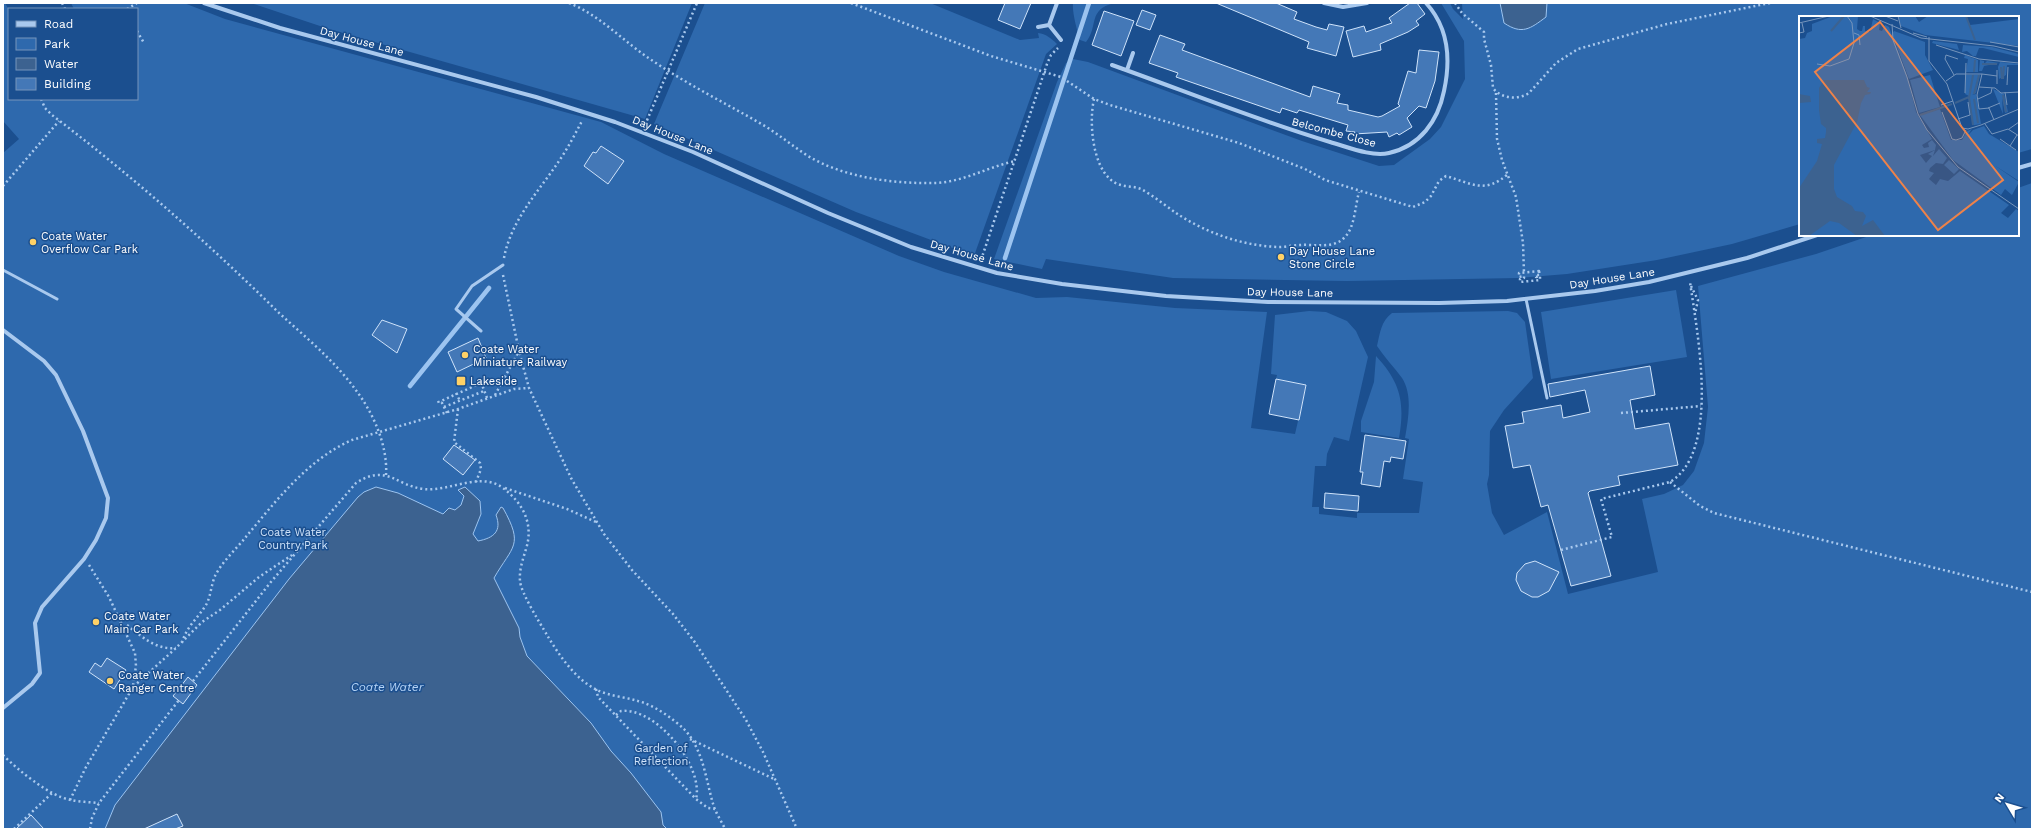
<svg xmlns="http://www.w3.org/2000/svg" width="2035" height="832" font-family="'Work Sans',sans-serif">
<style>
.green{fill:#2e69ad}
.water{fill:#3c6290;stroke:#9cc4f0}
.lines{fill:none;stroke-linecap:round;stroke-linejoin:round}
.stream{stroke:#9cc4f0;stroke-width:4.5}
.building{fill:#4478b7;stroke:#cfe3fa}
.path{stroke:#a9c9ee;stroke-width:2.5;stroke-dasharray:2 3;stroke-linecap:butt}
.service{stroke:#a9c9ee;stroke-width:3}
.minor{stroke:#a9c9ee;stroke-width:4}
.poi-dot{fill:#ffd166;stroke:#1b4f8f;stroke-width:1.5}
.labels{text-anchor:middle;stroke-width:3;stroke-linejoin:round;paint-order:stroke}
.street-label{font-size:11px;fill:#fff;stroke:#1b4f8f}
.poi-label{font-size:11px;fill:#fff;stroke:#1b4f8f;text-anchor:start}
.park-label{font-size:11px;fill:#cfe3fa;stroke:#1b4f8f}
.water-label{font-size:12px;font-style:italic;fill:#b5d3f5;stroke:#1b4f8f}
.inset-river{fill:none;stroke:#3c6290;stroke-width:2}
.inset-road{fill:none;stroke:#7695bc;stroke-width:1}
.view{fill:#ee8249;fill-opacity:0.15;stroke:#ee8249;stroke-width:2}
.inset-edge{fill:none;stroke:#fff;stroke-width:2}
</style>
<rect width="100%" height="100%" fill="#1b4f8f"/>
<path class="green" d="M3,3h2l4,7v89h128v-90h-63l-3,-6h113l41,16 376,103 63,32 235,102 45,16 92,26 31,-1 108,11 92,4 -16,116 44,6 11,-48 -30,-7 1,-4 -6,-1 4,-59 34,-4 17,1 21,9 9,10 12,26 -19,84 -15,-4 -7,17 -1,12h-11l-3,41h7v7l38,4v-5h62l4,-31 -20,-3 6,-40 -4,-1c3,-18 8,-43 -3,-60 -8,-11 -17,-20 -25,-32 3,-13 4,-25 15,-33l116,-2 9,2 8,9 8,56 -29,32 -14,21 -1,44 -2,9 5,29 12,22 43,-23 21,82 90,-22 -16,-73 22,-5 19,-9 11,-14 10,-28 4,-36 -10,-121 118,-32 56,-19h146v-47l14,-5v646h-2029v-676l16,-14 -16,-18z
M251,3h441l-47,116 -316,-90z
M705,3h225l90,37 19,-2 -1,-5c8,1 13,5 19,11l-11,10 -72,202 -118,-44 -202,-88z
M1073,3h41c-27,7 -15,23 -28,39l-6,-2c-3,-10 -8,-27 -7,-37z
M1441,3h9l3,6 10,10 -1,-16h38l1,8 44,6 2,-14h485v146l-14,4v-136h-218v207l-68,20 -75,16 -90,14 -49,4 -171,3 -174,-3 -127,-19 -4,10 -48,-10 63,-177 9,-19 7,-4 15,3 214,79 77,25 15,-1 36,-26 11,-12 24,-48 -1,-38z
M1676,290l11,67 -136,22 -10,-67z
M1376,356c25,27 29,47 23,82l-38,-6v-11l13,-39z"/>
<path class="water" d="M1500,3h47l-1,14c-16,12 -24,18 -42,6z
M376,487l22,6 45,21 6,-6 6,2 6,-5 3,-9 -6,-6 7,-3 15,14 1,13 -8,20 5,7c16,-3 24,-10 18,-26l5,-8 2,1c21,38 10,37 -9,70l25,50 1,9 7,19 64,67 20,28 20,22 30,39 2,13 4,4h-562l10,-24 174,-226 69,-82 6,-5z"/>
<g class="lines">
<path class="stream" d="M1005,258l84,-255
M410,386l79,-98"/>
</g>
<path class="building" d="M1005,3h26l-11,26 -22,-9z
M1216,3h60l21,9 -3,7 22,8 11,3 2,-6 15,3 -8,29 -29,-8 2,-6z
M1410,3h7l8,11 -9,7 3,4 -11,7 -28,12 1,6 -28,7 -7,-26 18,-5 2,6 26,-9 -3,-5z
M1142,10l14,5 -6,15 -14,-5z
M1104,11l30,10 -13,35 -29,-11z
M1160,35l25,9 -3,6 128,47 3,-11 27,8 -3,9 11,2v5l30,7 4,-1 18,-10 -2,-2 10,-33 8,2 3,-23 20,2 -4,29 -9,27 -7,-2 -12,12 5,9 -13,8 -2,-2 -8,4 -2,-5 -33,2 1,-2 -9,-1 2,-6 -49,-15 -2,3 -15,-5 -2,5 -104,-36 2,-4 -29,-10z
M601,146l23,15 -16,23 -24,-18 9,-14 3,1z
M382,320l25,9 -10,24 -25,-18z
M478,338l8,20 -29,14 -9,-20z
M1650,366l5,29 -25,5 5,29 34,-6 9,42 -60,11 2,9 -30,6 -2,2 23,83 -40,10 -23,-81 -7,2 -11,-42 -17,3 -8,-42 19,-3 -2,-11 39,-7 2,13 27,-6 -5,-22 -35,7 -2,-13z
M1276,379l30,6 -7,35 -30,-6z
M1365,435l41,6 -3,18 -12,-2 -1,5 -6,-1 -4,26 -19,-3 2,-12h-3z
M454,445l21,15 -12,15 -20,-16z
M1325,493l34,3 -1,15 -34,-3z
M1535,561l24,11 -10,19 -11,6h-6l-11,-6 -5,-11 1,-7 8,-9z
M107,658l19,12 -12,19 -25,-17 6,-9 6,4z
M188,677l9,8 -14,19 -10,-8z
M177,814l6,12 -8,3h-31z
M31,815l13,14h-28z"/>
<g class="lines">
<path class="path" d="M62,3l3,6
M569,3c31,12 56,40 84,58 34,23 70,41 105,61 18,10 33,23 50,34 37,22 86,28 129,27 28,-2 51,-16 78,-22
M851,3l140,53 70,21 33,22 16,6 129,38 66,26 20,11 88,27 12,-5 6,-6 8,-15 7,-5c27,8 39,18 62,-2
M1455,3l7,10 22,19v7l7,26 2,23c8,11 26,12 36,5l27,-30 22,-14 89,-25 103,-21
M127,9l10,-6
M137,31l7,12
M1496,93l1,46 5,21 14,37 7,46 1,30
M41,99l4,9 7,7c80,61 155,127 226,197 26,24 56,48 77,77 18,23 33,57 31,86
M1094,99c-5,22 -2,64 16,80 9,9 21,6 31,10 13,7 26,18 38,26 30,19 65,31 100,32 7,0 14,-2 21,-2 15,-1 33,4 44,-7 11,-10 11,-32 15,-46
M645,125l52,-122
M3,186l56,-65
M504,258c7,-38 35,-67 55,-97 9,-13 16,-27 23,-40
M981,260l66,-196 4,-9 7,-7
M1539,271l1,4h-4v2l4,-1v4l-20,2v-3l4,-1v-2l-5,1v-4z
M503,275l16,76 10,37 42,90 33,56 28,36 41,44 21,27 52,79 17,32 34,77
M1691,286l7,14 -3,14
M481,382l6,16
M456,393l4,8
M495,395l24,-44
M438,401l1,2 3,-1
M444,407l40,-16
M458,409l-4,33 26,21 1,6 -5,13
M447,413l-6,-12 40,-18
M1621,413l80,-7
M1670,482l30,24 14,7 318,79
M505,488l62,21 29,13
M1561,550l51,-13 -11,-38 69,-17c51,-31 27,-150 20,-200
M89,565l20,32 26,56 1,13 -3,20
M127,625c15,12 29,25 49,23
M182,643c4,-16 16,-25 24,-38 5,-9 5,-20 9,-29 7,-14 21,-27 30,-38 30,-36 63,-79 107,-98l106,-31 56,-20 15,-1
M193,681l77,-98 86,-100c31,-20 40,3 68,6 25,3 56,-18 79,-1 20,15 31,36 23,61 -3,10 -7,21 -6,32 1,12 20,42 27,54 12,20 28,44 50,55 12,6 28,7 41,11 16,4 34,17 46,28 20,21 22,53 30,78 3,8 8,15 11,22
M596,689l2,8 98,102 12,9 7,1
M616,715l5,-4c35,-4 83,55 75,88
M690,739l86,41
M3,755c15,15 46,41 68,45 9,2 19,2 28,3
M70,800l16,-33 47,-80 43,-39 26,-26 18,-12 39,-33 33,-22
M14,829l38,-36
M90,829l2,-11 7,-15 80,-103"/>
<path class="service" d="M3,270l54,29
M1526,299l21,99
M481,331l-25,-22 16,-23 31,-21"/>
<path class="minor" d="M204,3l76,25 256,69 79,25 78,30 135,61 83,34 86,26 65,11 104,12 102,6 171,1 68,-2 88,-10 54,-9 98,-24 70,-23
M1324,3l19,4 24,-4
M1049,25l8,-22
M1049,25l12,15
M1038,27l11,-2
M1112,65c73,26 144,55 218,77 18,5 41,15 59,11 31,-7 49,-32 55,-62 7,-32 5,-63 -18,-88
M1127,70l6,-17
M2018,168l14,-4
M3,330l41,31 12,14 27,56 25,67 -2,20 -10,22 -12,19 -42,48 -7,16 5,50 -8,11 -29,24"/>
</g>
<g class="poi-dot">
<circle cx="33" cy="242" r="4"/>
<circle cx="1281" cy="257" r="4"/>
<circle cx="465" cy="355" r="4"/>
<rect x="456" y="376" width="10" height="10" rx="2"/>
<circle cx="96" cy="622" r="4"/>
<circle cx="110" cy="681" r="4"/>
</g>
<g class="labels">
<g class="street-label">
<text transform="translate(362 41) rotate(15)" y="4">Day House Lane</text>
<text transform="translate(1334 132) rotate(15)" y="4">Belcombe Close</text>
<text transform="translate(673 135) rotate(22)" y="4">Day House Lane</text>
<text transform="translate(972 255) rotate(16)" y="4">Day House Lane</text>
<text transform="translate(1612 278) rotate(-9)" y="4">Day House Lane</text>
<text transform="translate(1290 292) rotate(1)" y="4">Day House Lane</text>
</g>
<g class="poi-label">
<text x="41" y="240">Coate Water<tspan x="41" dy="13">Overflow Car Park</tspan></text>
<text x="1289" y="255">Day House Lane<tspan x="1289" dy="13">Stone Circle</tspan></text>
<text x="473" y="353">Coate Water<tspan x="473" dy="13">Miniature Railway</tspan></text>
<text x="470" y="385">Lakeside</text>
<text x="104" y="620">Coate Water<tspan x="104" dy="13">Main Car Park</tspan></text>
<text x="118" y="679">Coate Water<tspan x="118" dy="13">Ranger Centre</tspan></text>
</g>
<g class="park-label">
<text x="293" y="536">Coate Water<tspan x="293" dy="13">Country Park</tspan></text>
<text x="661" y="752">Garden of<tspan x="661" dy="13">Reflection</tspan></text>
</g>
<g class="water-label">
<text x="387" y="691">Coate Water</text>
</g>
</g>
<g transform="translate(1799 16)">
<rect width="220" height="220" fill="#1b4f8f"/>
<path d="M34,0h25l-1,13 3,2h2l1,-5h2v5l5,1 3,-13 7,4 -1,7 3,1 3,-6 4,2 18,49 9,36 16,27 -10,6 2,3 5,-1 -1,-4 4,-3 4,5 -1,5 -15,5 6,8 6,-7 -4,-2 7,-4 -2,6 6,-7 8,9 -4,6 -7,-1 -6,5 -1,3 5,2 -5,6 7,6 4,-6 8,2 12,-10 49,34 -8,8 7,5 8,-9 3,2v25h-220v-197l6,-1 2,-5 5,-2v-7zM99,0h17l4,6 9,-6h38l4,9 49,-6v-3v30l-94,-11 -24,-9zM95,15l31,11v13l8,15 -24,9 -17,-45zM134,25l24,3 2,6 -27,-7zM164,29l29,2 27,7v3l-36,-9h-4l-3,8h-3l-6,-5 -5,1zM166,39l13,5v12h-12l2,-13 -4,-1zM181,44l4,1v3l3,-3 12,2 -15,3 -2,5h-3zM201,46l19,2v1h-12l-1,10 -7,4 -1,-12zM131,59l10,32 -21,6 -9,-33zM167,59h14l-4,18 -4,2 4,-1 5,30 -6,1h-2l-4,-29 -4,-2zM194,73l11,5 4,18 -3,1 -3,-15 1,16zM141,93l11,31h11l5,-9 5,-2 -5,7 6,-6 11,-4 5,8 30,18v29l-25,-16 25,17 -7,13 -7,-6 -4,6 -48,-35 -33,-45zM150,144l10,9 -5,5 -10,-9z" fill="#2e69ad"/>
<path d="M25,64h40l3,7 3,1 -3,4h4l-1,2 -5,1 -4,8 -4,19 -23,43v24l3,8 15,9 3,5 8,1 3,4 -4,10 11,-6 12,16h-28l-18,-13 -9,-2 -21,15h-10v-48l18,-27 5,-17 -5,-1v-4l8,-1 1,-6v-4l-5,-4 -2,-14v-22zM0,78l11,2 1,6 -12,1z" fill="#3c6290"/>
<path class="inset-river" d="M167,0l9,24M32,15l13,-15M183,48h15M202,51l1,12M175,56l1,-12M174,59l-4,23 4,27M204,63l1,-13M175,78l5,-19M204,79l3,17M175,83l4,24M156,87l14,-6M121,99l32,-11"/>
<path class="inset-road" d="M71,0l51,22 73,8 25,6M86,0l13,5M99,0l3,12M0,7l30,-7M93,8l1,16 14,37 11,37 9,16 31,37 61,42M0,17l5,-1 -2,-9M55,17l5,2 1,10M114,17l14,4M130,21v24l18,23 15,44 6,1 13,-4 38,-16M191,26l29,5M137,29l43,14 40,4M18,48l13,2 19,-7 5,-16 -2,-20 -5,-7M198,54v14M183,58l15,2M155,59l-9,-16 1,-4 12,4M147,65l10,-7h26l-5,21 2,14 10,-1 5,12M208,69l1,-18M180,71l16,1 6,5 18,-1M206,76l2,13M166,77l1,-30M179,83l13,-6 1,-5M142,89l12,-4M189,92l12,-5M143,96l10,27 4,1 6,-2 4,-8M159,103l12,-4 -2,-13M186,108l7,10 16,-5 11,7M210,113l10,-7M201,123l10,7M217,134l-6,-4 7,-11"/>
<path class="view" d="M81,6l123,158 -65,50 -123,-158z"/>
<rect width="220" height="220" class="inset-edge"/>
</g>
<rect width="2035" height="832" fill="none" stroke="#ffffff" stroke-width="8"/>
<rect x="8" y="8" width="130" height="92" fill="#1b4f8f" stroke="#7695bc"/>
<rect x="16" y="21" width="20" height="6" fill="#a9c9ee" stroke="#7695bc"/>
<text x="44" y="28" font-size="12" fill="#ffffff">Road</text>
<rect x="16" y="38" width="20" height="12" fill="#2e69ad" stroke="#7695bc"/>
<text x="44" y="48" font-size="12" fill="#ffffff">Park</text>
<rect x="16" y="58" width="20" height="12" fill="#3c6290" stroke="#7695bc"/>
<text x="44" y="68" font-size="12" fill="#ffffff">Water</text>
<rect x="16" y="78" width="20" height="12" fill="#4478b7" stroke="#7695bc"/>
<text x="44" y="88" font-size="12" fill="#ffffff">Building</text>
<g transform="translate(2007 804) rotate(308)" stroke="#1b4f8f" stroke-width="3" paint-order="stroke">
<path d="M0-3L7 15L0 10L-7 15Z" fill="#ffffff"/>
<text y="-6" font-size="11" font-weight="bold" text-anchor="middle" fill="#ffffff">N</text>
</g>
</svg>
